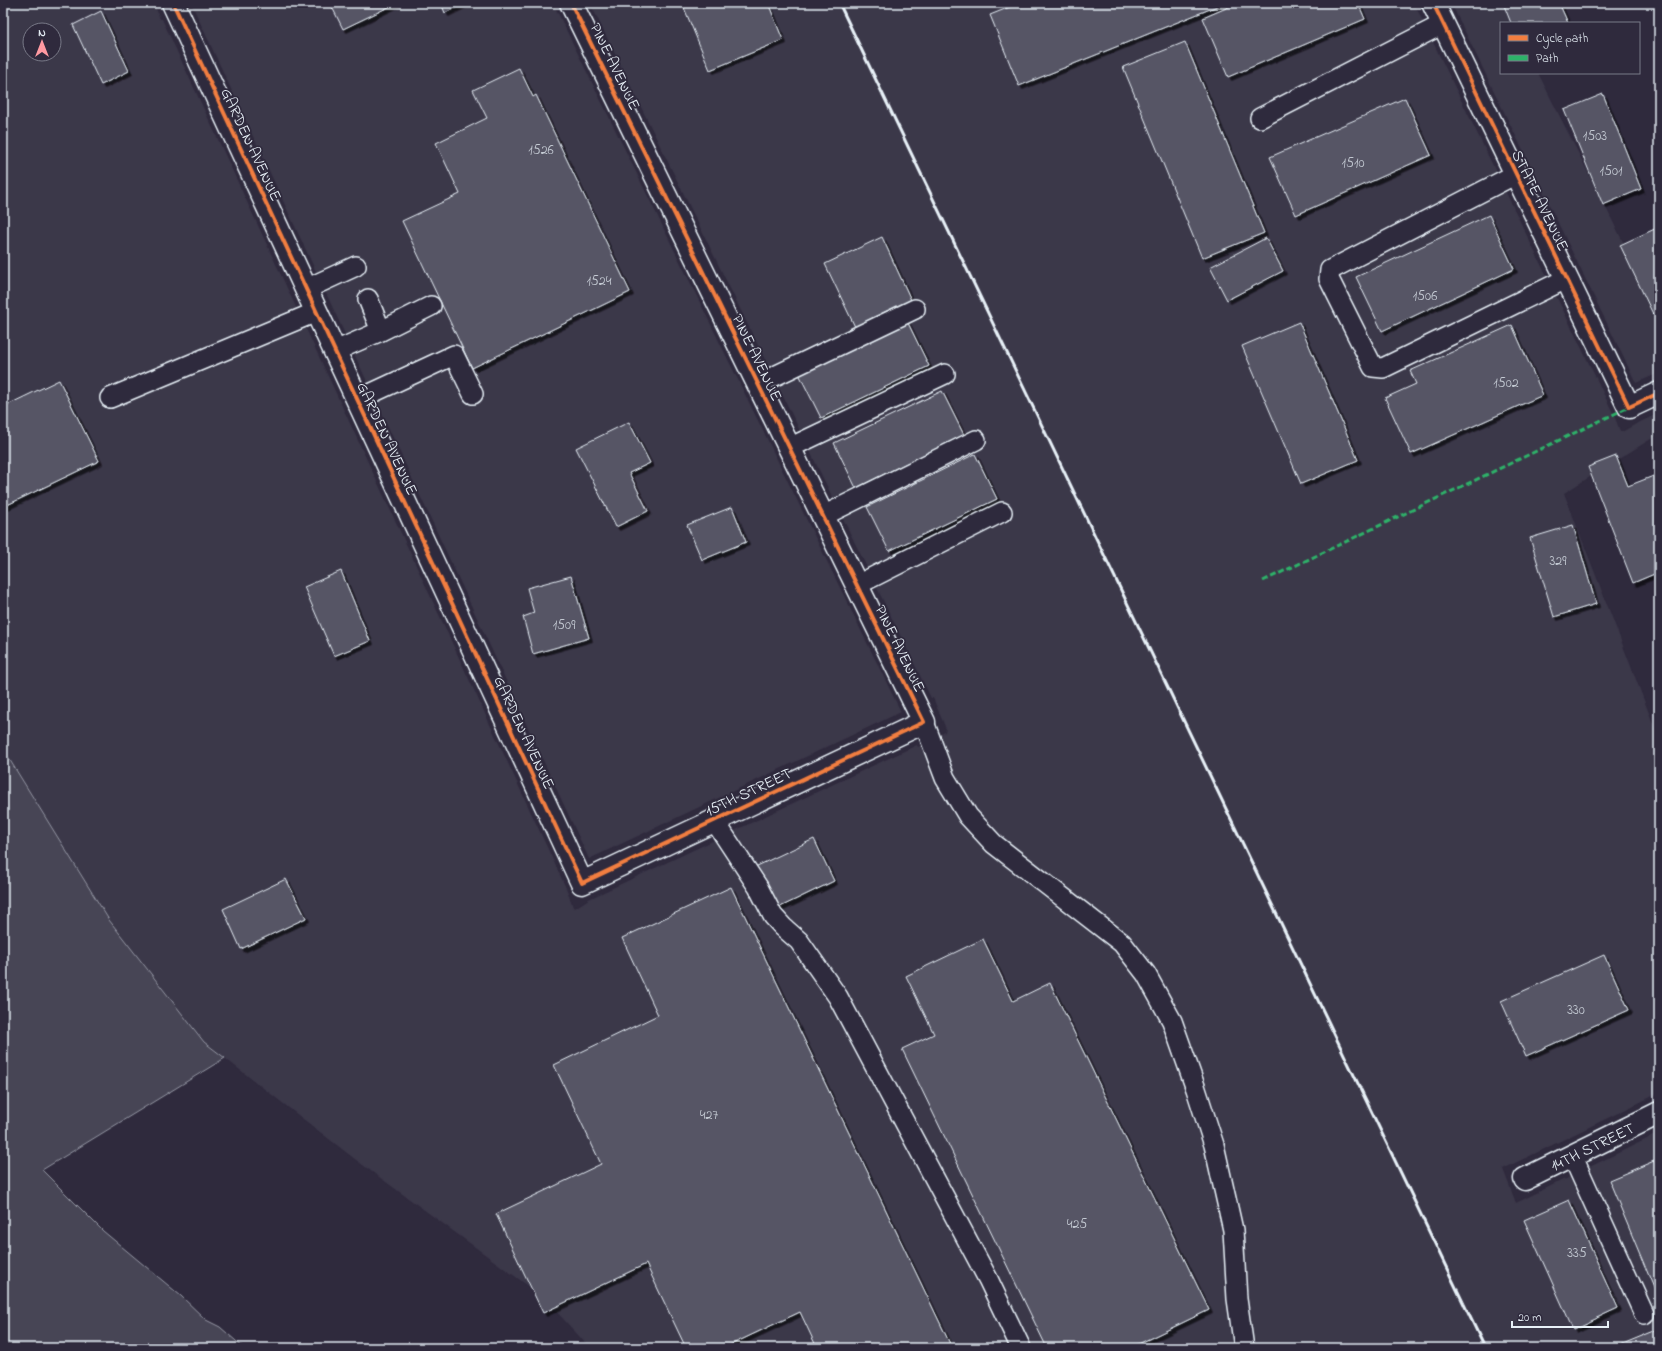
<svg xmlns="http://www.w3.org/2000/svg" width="1662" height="1351" font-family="'Indie Flower',sans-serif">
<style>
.built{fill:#3b3749;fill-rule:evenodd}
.green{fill:#464455;stroke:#979aa6}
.building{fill:#575565;stroke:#e8f1f8;filter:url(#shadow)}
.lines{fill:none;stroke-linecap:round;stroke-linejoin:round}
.lane-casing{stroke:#e8f1f8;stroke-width:22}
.street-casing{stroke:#e8f1f8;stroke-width:25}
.lane{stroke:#2f2a3d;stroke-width:19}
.street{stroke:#2f2a3d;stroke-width:22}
.rail{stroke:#e8f1f8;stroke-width:3}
.quiet{stroke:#2db169;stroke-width:3;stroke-dasharray:6 3;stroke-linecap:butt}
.cycleway-casing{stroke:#2f2a3d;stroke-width:6}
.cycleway{stroke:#f27e40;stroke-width:4}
.labels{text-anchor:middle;stroke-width:3.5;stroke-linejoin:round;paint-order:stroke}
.number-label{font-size:14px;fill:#c4cad3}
.street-label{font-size:16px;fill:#e8f1f8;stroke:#2f2a3d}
</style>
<defs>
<filter id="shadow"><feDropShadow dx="3.5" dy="3.5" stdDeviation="0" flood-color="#0009"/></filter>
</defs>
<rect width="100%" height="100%" fill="#2f2a3d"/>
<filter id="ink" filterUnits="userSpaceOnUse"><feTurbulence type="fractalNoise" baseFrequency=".025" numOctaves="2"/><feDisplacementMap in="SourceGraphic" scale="8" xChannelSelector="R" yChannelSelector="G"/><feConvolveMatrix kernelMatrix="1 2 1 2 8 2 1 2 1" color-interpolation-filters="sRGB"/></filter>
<g filter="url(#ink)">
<path class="built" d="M3,3h151l6,16h2l405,871 6,17 2,1 14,-9 328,-154 1,2 27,-15 1,-3 -13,-31h-2l-341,-695h824l200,412 6,16 2,1 14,-8 23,-11v21l-95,59 95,246v354l-156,76 13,34 143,-70v215h-1069l-48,-52 -182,-133 -156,-121 -95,-122 -106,-171zM30,30h24v24h-24z
M196,3h357l348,709 -312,147 -397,-854z
M1451,3h52l10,20h-12v50h37l121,240v60l-23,10z"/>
<path class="green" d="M3,749l106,171 95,122 21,16 -183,112 61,61 78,65 25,24 14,7 24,21h-241z"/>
<path class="building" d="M330,3h67l-54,26z
M441,3h24l-20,10z
M682,3h86l15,37 -73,30z
M1020,3h205l-206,83 -29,-71z
M1238,3h120l7,16 -137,58 -25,-59z
M1503,3h56l9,20h-57z
M101,11l28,60 -28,14 -28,-60z
M1185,42l79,191 -62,25 -79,-191z
M519,68l14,29 3,-2 94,197 -158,76 -70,-147 58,-27 -24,-51 51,-25 -14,-28z
M1603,94l38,95 -38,16 -39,-95z
M1405,98l26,57 -135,60 -26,-58z
M1489,215l25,54 -132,62 -26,-54z
M1659,227v84l-6,3 -33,-69z
M882,237l29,63 -39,18 1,2 -17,9 -31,-65z
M1266,238l17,33 -56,29 -17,-33z
M907,321l22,45 -108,52 -22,-44z
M1299,322l59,138 -57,24 -59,-138z
M1512,325l31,70 -132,59 -26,-56 31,-14 -6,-13z
M59,380l40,81 -96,46v-100z
M942,391l22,44 -108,53 -22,-45z
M629,422l21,41 -21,10 19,38 -32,16 -40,-79z
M975,454l22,45 -108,52 -22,-44z
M1616,456l12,30 28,-11 3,9v88l-26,11 -45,-116z
M732,507l14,35 -44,18 -15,-35z
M1573,525l23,79 -42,13 -24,-79z
M341,571l29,70 -36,15 -30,-69z
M571,576l18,62 -56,16 -10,-37 11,-4 -7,-25z
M814,839l20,42 -58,28 -21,-42z
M286,879l20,39 -65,31 -18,-40z
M731,887l221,461h-135l-17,-36 -76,36h-38l-40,-84 -103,49 -47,-99 105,-50 -47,-99 104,-50 -36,-77z
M983,939l30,62 37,-18 159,327 -79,38h-83l-145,-299 32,-15 -28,-58z
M1604,955l25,55 -103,46 -25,-55z
M1654,1161l5,12v127l-50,-120z
M1569,1200l49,108 -45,21 -49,-109z
M1659,1329v19h-46z"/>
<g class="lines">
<defs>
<path id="lane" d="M1260,118l183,-94
M1516,174l-186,96 -1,9 44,88 10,1 183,-89
M306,289l50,-23
M368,299l13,32
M335,351l46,-20 50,-25
M758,384l157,-75
M110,398l206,-86
M357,400l97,-45 19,39
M789,448l156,-74
M823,516l153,-76
M857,585l145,-73
M924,722l21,56 23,38 26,28 128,99 24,31 26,47 24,68 18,56 19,85 4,69 7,49
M714,820l44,67 15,29 10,11 16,14 39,56 150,282 33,69
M1572,1155l72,159"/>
<path id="street" d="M173,3l409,880 342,-161 -353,-719
M1433,3l196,404 30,-14
M1525,1179l134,-66"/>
</defs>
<use href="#lane" class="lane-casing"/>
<use href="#street" class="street-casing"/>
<use href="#lane" class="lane"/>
<use href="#street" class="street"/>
<path class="rail" d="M839,3l646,1345"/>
<path class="quiet" d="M1263,581l366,-174"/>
<defs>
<path id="cycleway" d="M173,3l409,880 342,-161 -353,-719
M1433,3l196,404 30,-14"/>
</defs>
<use href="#cycleway" class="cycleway-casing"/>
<use href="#cycleway" class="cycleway"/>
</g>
</g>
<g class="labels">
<g class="number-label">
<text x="1595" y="140">1503</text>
<text x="541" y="154">1526</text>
<text x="1353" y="167">1510</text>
<text x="1611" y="175">1501</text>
<text x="599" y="285">1524</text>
<text x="1425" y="300">1506</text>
<text x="1506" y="387">1502</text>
<text x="1558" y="565">329</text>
<text x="564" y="629">1509</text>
<text x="1576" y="1014">330</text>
<text x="709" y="1119">427</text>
<text x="1077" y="1228">425</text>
<text x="1577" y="1257">335</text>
</g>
<g class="street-label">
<text transform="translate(616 66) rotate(64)" y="6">PINE AVENUE</text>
<text transform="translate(252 144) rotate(65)" y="6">GARDEN AVENUE</text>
<text transform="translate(1541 200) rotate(64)" y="6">STATE AVENUE</text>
<text transform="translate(758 357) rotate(64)" y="6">PINE AVENUE</text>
<text transform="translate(388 438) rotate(65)" y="6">GARDEN AVENUE</text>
<text transform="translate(901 648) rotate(64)" y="6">PINE AVENUE</text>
<text transform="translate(525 732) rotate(65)" y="6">GARDEN AVENUE</text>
<text transform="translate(748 791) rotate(-25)" y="6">15TH STREET</text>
<text transform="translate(1592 1146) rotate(-26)" y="6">14TH STREET</text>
</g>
</g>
<rect width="1662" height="1351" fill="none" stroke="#2f2a3d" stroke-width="16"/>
<rect x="8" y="8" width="1646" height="1335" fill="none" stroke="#e8f1f8" stroke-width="1.5" filter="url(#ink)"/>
<rect x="1500" y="22" width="140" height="52" fill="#2f2a3d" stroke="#797a88"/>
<rect x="1508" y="35" width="20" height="6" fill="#f27e40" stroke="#797a88"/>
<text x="1536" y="42" font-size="12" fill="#e8f1f8">Cycle path</text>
<rect x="1508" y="55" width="20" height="6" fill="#2db169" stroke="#797a88"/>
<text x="1536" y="62" font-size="12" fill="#e8f1f8">Path</text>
<g transform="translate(42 42)"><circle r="19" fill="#2f2a3d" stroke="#797a88"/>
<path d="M0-3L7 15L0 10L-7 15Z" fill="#ff9aa2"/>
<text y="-6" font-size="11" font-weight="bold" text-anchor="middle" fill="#e8f1f8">N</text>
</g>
<path d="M1512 1321v6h96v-6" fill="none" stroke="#e8f1f8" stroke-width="2"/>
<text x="1518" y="1321" font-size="12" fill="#e8f1f8" stroke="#2f2a3d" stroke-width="3" paint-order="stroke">20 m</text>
</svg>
